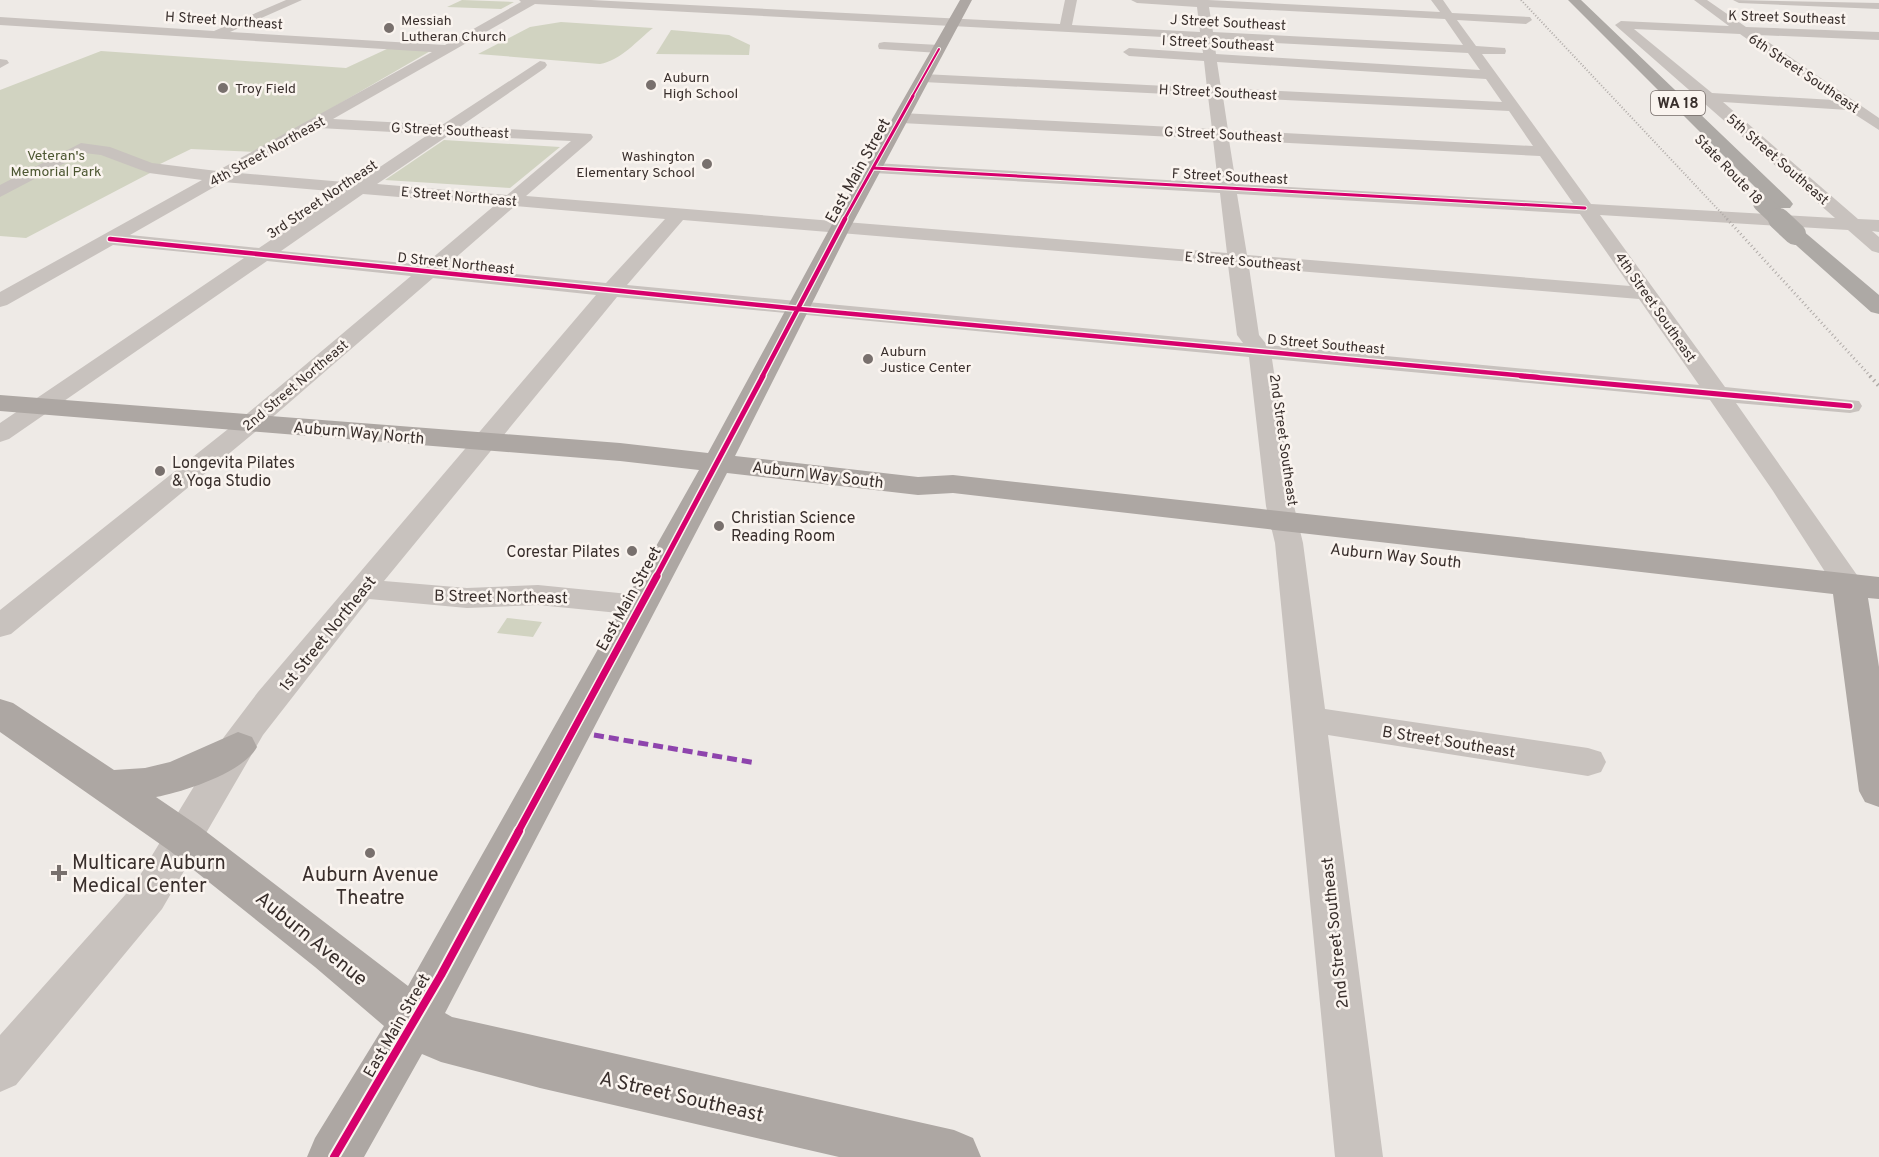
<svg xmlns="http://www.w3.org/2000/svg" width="1879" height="1157" font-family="Overpass,sans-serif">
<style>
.green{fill:#d1d3c1}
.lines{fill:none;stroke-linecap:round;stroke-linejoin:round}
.minor{fill:#c8c2be;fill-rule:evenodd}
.major{fill:#ada7a3;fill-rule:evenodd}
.highway{fill:#ada9a5;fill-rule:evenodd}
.rail-far2{stroke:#b0aba8;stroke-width:2;stroke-dasharray:1 2;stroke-linecap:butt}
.rail-far1{stroke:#b0aba8;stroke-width:3;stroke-dasharray:1 3;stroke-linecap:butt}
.rail{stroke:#b0aba8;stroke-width:4;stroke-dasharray:1.5 4;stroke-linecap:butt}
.highway-bridge-far1{stroke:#ada9a5;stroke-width:18}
.highway-bridge{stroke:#ada9a5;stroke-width:22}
.quiet{stroke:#8e44ad;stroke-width:5;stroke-dasharray:10 5;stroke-linecap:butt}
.cycleway-far5-casing{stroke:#faf4ef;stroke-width:4}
.cycleway-far4-casing{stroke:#faf4ef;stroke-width:5}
.cycleway-far3-casing{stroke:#faf4ef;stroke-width:7}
.cycleway-far2-casing{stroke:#faf4ef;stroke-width:8}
.cycleway-far1-casing{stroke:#faf4ef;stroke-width:10}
.cycleway-casing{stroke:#faf4ef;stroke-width:12}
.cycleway-far5{stroke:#d6006c;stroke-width:2}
.cycleway-far4{stroke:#d6006c;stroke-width:3}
.cycleway-far3{stroke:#d6006c;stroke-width:4.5}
.cycleway-far2{stroke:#d6006c;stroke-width:5}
.cycleway-far1{stroke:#d6006c;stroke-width:7}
.cycleway{stroke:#d6006c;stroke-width:8}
.poi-dot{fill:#78706d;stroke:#faf4ef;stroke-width:2}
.labels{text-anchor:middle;stroke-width:5;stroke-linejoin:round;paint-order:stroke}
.far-street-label{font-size:14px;fill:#392f2c;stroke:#faf4ef}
.far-poi-label{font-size:14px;fill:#392f2c;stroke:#faf4ef;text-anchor:start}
.far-park-label{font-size:14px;fill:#4c5631;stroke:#faf4ef}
.shield{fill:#faf4ef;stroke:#736a66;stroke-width:1.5}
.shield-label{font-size:15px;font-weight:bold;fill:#392f2c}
.street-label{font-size:16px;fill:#392f2c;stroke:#faf4ef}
.poi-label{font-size:16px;fill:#392f2c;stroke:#faf4ef;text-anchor:start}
.near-poi-label{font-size:20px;fill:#392f2c;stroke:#faf4ef;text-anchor:start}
.near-street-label{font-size:20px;fill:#392f2c;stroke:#faf4ef}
</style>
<rect width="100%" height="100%" fill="#eeeae6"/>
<path class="green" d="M462,0l52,2 -13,7 -54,-2z
M561,22l92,6c-15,12 -33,33 -53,36l-122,-10 52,-27z
M671,30l58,5 21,10 -1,10 -93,-1z
M389,48l43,2 -176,102 -65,-3 -33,16 -6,7 -126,66 -26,-2v-146l101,-39 245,17z
M444,140l116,7 -50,41 -125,-8z
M507,618l35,4 -9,15 -36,-4z"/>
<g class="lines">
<path class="minor" d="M286,0h16l-72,32 215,13 76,-43 -2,-2h72l469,24 5,-24h12l-5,25 128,7 -3,-25 -60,-4 -6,-3h77l232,12 -9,-12h12l9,13 78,4 2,3 -6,4 -69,-4 19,26 29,2 1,3 -1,3h-23l109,150 244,14 -220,-193 6,-4 108,5 -35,-26h13l39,27 133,5v8l-121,-5 121,83v12l-31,-20 -125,-8 135,117 21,1v12l-7,-1 7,6v16l-7,-2 -24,-21 -248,-15 125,172 134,14 3,5 -3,5 -9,2 -114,-10 128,182 -4,7 -11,3 -11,-3 -65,-101 -63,-91 -438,-41 22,147 9,37 22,166 263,39 13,4 5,10 -5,10 -13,4 -260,-41 55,422h-48l-60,-614 -9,-37 -17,-149 -632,-60 -233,284 83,7 71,-3 101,10 11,3 4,7 -4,7 -11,3 -101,-10 -71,3 -98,-9 -106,136 -101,174 -146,176 -16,7v-57l134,-150 90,-148 34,-45 338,-397 -163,-17 -173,150 -249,206 -11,3v-27l242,-192 169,-142 -144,-15 -258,178 -9,3v-19l244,-165 -131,-13 -106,60 -7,2v-15l202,-112 -53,-7 -48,-18 -17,-2 -84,44v-12l81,-42 29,4 42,16 65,8 215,-119 -432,-27v-8l214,14zM535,4l666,35 2,14 -74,-5 -6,4 6,4 75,5 3,27 -284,-14 -7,4 7,4 285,14 4,33 -311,-16 -8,5 8,5 312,16 5,44 -344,-20 -8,5 8,5 346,20 7,60 -701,-57 65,-56 2,-3 -2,-3 -130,-8 84,-58 2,-3 -2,-3 -5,-1 -98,64 -109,-6zM1209,7l236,12 18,26 -250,-13zM1634,29l106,5 94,66 -122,-7zM1214,40l254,13 12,17 -264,-16zM1217,62l269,17 16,23 -281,-14zM1223,97l286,14 24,35 -305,-16zM319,128l110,6 -73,49 -117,-10zM449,135l122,6 -64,54 -130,-11zM1229,140l311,16 33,47 -337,-19zM223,182l119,10 -83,56 -129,-13zM363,194l132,11 -71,60 -143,-14zM1237,194l343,20 50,72 -383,-31zM515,206l150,13 -59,64 -161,-16zM683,220l545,45 9,70 6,8 -616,-58zM1249,267l390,32 60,86 -432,-40 -8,-10z
M1733,0l146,3v6l-140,-6z
M884,42l55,3 6,4 -6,4 -60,-4 -1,-3 1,-3z
M0,59l7,1 2,3 -9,5z"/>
<path class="major" d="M960,0h12l-122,228 -115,228 183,21 35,-2 926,102v22l-11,-1 11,69v140l-14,-5 -6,-11 -26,-197 -880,-101 -35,2 -191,-22 -282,540 7,4 502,113 19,8 8,19h-142l-299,-69 -99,-26 -19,-8 -58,103h-57l8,-19 69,-112 -69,-59 -145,-116 -170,-119v-33l13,4 101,67 31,-2 25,-6 68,-30 14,5 5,10c-13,25 -73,45 -101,50l44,30 208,159 291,-516 -79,-9 -620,-50v-16l620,48 88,10 122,-225z"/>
<path class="highway" d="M1568,0h13l209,200 3,4 -3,4h-14z
M1795,228l7,2 77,65v19l-8,-2 -83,-74 -3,-4 3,-4z"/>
<path class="rail-far2" d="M1521,0l207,220"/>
<path class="rail-far1" d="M1727,219l144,158"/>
<path class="rail" d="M1870,376l9,10"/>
<path class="highway-bridge-far1" d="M1762,203l18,17"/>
<path class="highway-bridge" d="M1779,219l16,15"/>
<path class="quiet" d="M594,735l162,28"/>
<defs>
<path id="cycleway-far5" d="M912,97l27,-48"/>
<path id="cycleway-far4" d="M874,168l711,40
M844,220l69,-124"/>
<path id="cycleway-far3" d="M110,239l689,70 739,68
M762,377l83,-158"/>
<path id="cycleway-far2" d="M1521,376l329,30
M656,577l107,-201"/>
<path id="cycleway-far1" d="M518,832l139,-256"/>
<path id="cycleway" d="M334,1157l107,-182 78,-144"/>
</defs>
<use href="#cycleway-far5" class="cycleway-far5-casing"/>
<use href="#cycleway-far4" class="cycleway-far4-casing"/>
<use href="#cycleway-far3" class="cycleway-far3-casing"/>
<use href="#cycleway-far2" class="cycleway-far2-casing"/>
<use href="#cycleway-far1" class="cycleway-far1-casing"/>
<use href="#cycleway" class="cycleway-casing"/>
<use href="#cycleway-far5" class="cycleway-far5"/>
<use href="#cycleway-far4" class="cycleway-far4"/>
<use href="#cycleway-far3" class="cycleway-far3"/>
<use href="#cycleway-far2" class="cycleway-far2"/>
<use href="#cycleway-far1" class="cycleway-far1"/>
<use href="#cycleway" class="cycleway"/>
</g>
<g class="poi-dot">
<circle cx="389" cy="28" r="6"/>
<circle cx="651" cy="85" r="6"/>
<circle cx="223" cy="88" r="6"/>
<circle cx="707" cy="164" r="6"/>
<circle cx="868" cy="359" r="6"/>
<circle cx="160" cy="471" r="6"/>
<circle cx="719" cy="526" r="6"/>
<circle cx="632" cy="551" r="6"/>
<circle cx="370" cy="853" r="6"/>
<path d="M56 864h6v6h6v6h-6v6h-6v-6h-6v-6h6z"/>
</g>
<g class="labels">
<g class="far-street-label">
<text transform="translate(1787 17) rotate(2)" y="5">K Street Southeast</text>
<text transform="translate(224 20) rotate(4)" y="5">H Street Northeast</text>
<text transform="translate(1228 22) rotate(3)" y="5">J Street Southeast</text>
<text transform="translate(1218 43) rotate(3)" y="5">I Street Southeast</text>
<text transform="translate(1804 73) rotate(34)" y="5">6th Street Southeast</text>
<text transform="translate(1218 92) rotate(3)" y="5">H Street Southeast</text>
<text transform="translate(450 130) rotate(3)" y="5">G Street Southeast</text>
<text transform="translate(1223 134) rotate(3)" y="5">G Street Southeast</text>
<text transform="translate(267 151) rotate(-29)" y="5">4th Street Northeast</text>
<text transform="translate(1778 159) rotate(41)" y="5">5th Street Southeast</text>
<text transform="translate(1729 169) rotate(46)" y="5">State Route 18</text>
<text transform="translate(1230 176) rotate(3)" y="5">F Street Southeast</text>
<text transform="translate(459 196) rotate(5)" y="5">E Street Northeast</text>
<text transform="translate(322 199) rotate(-34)" y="5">3rd Street Northeast</text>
<text transform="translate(1243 261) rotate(5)" y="5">E Street Southeast</text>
<text transform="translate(456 263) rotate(6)" y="5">D Street Northeast</text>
<text transform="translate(1656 307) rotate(55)" y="5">4th Street Southeast</text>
<text transform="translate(1326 344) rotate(5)" y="5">D Street Southeast</text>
<text transform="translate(295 385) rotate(-40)" y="5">2nd Street Northeast</text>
<text transform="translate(1284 440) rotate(82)" y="5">2nd Street Southeast</text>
</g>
<g class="far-poi-label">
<text x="401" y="25">Messiah<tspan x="401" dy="16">Lutheran Church</tspan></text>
<text x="663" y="82">Auburn<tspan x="663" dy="16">High School</tspan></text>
<text x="235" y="93">Troy Field</text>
<text x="695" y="161" text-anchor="end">Washington<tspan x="695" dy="16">Elementary School</tspan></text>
<text x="880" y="356">Auburn<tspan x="880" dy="16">Justice Center</tspan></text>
</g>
<g class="far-park-label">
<text x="56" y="160">Veteran's<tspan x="56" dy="16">Memorial Park</tspan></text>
</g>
<rect class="shield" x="1651" y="91" width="54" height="24" rx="4.5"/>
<g class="shield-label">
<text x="1678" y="108">WA 18</text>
</g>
<g class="street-label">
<text transform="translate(857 170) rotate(-61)" y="6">East Main Street</text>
<text transform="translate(359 432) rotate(5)" y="6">Auburn Way North</text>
<text transform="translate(818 474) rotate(7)" y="6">Auburn Way South</text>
<text transform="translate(1396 555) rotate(6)" y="6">Auburn Way South</text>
<text transform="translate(501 596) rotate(1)" y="6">B Street Northeast</text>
<text transform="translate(628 598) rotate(-61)" y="6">East Main Street</text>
<text transform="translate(327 633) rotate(-51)" y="6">1st Street Northeast</text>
<text transform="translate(1449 741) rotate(9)" y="6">B Street Southeast</text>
<text transform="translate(1334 933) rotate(-96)" y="6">2nd Street Southeast</text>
<text transform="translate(396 1025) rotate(-60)" y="6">East Main Street</text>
</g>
<g class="poi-label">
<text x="172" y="468">Longevita Pilates<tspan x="172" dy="18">&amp; Yoga Studio</tspan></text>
<text x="731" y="523">Christian Science<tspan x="731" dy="18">Reading Room</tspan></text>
<text x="620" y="557" text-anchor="end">Corestar Pilates</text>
</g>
<g class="near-poi-label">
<text x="72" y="869">Multicare Auburn<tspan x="72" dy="23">Medical Center</tspan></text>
<text x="370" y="881" text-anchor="middle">Auburn Avenue<tspan x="370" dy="23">Theatre</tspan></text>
</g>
<g class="near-street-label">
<text transform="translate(312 938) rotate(39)" y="7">Auburn Avenue</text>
<text transform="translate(682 1096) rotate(13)" y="7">A Street Southeast</text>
</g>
</g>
</svg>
